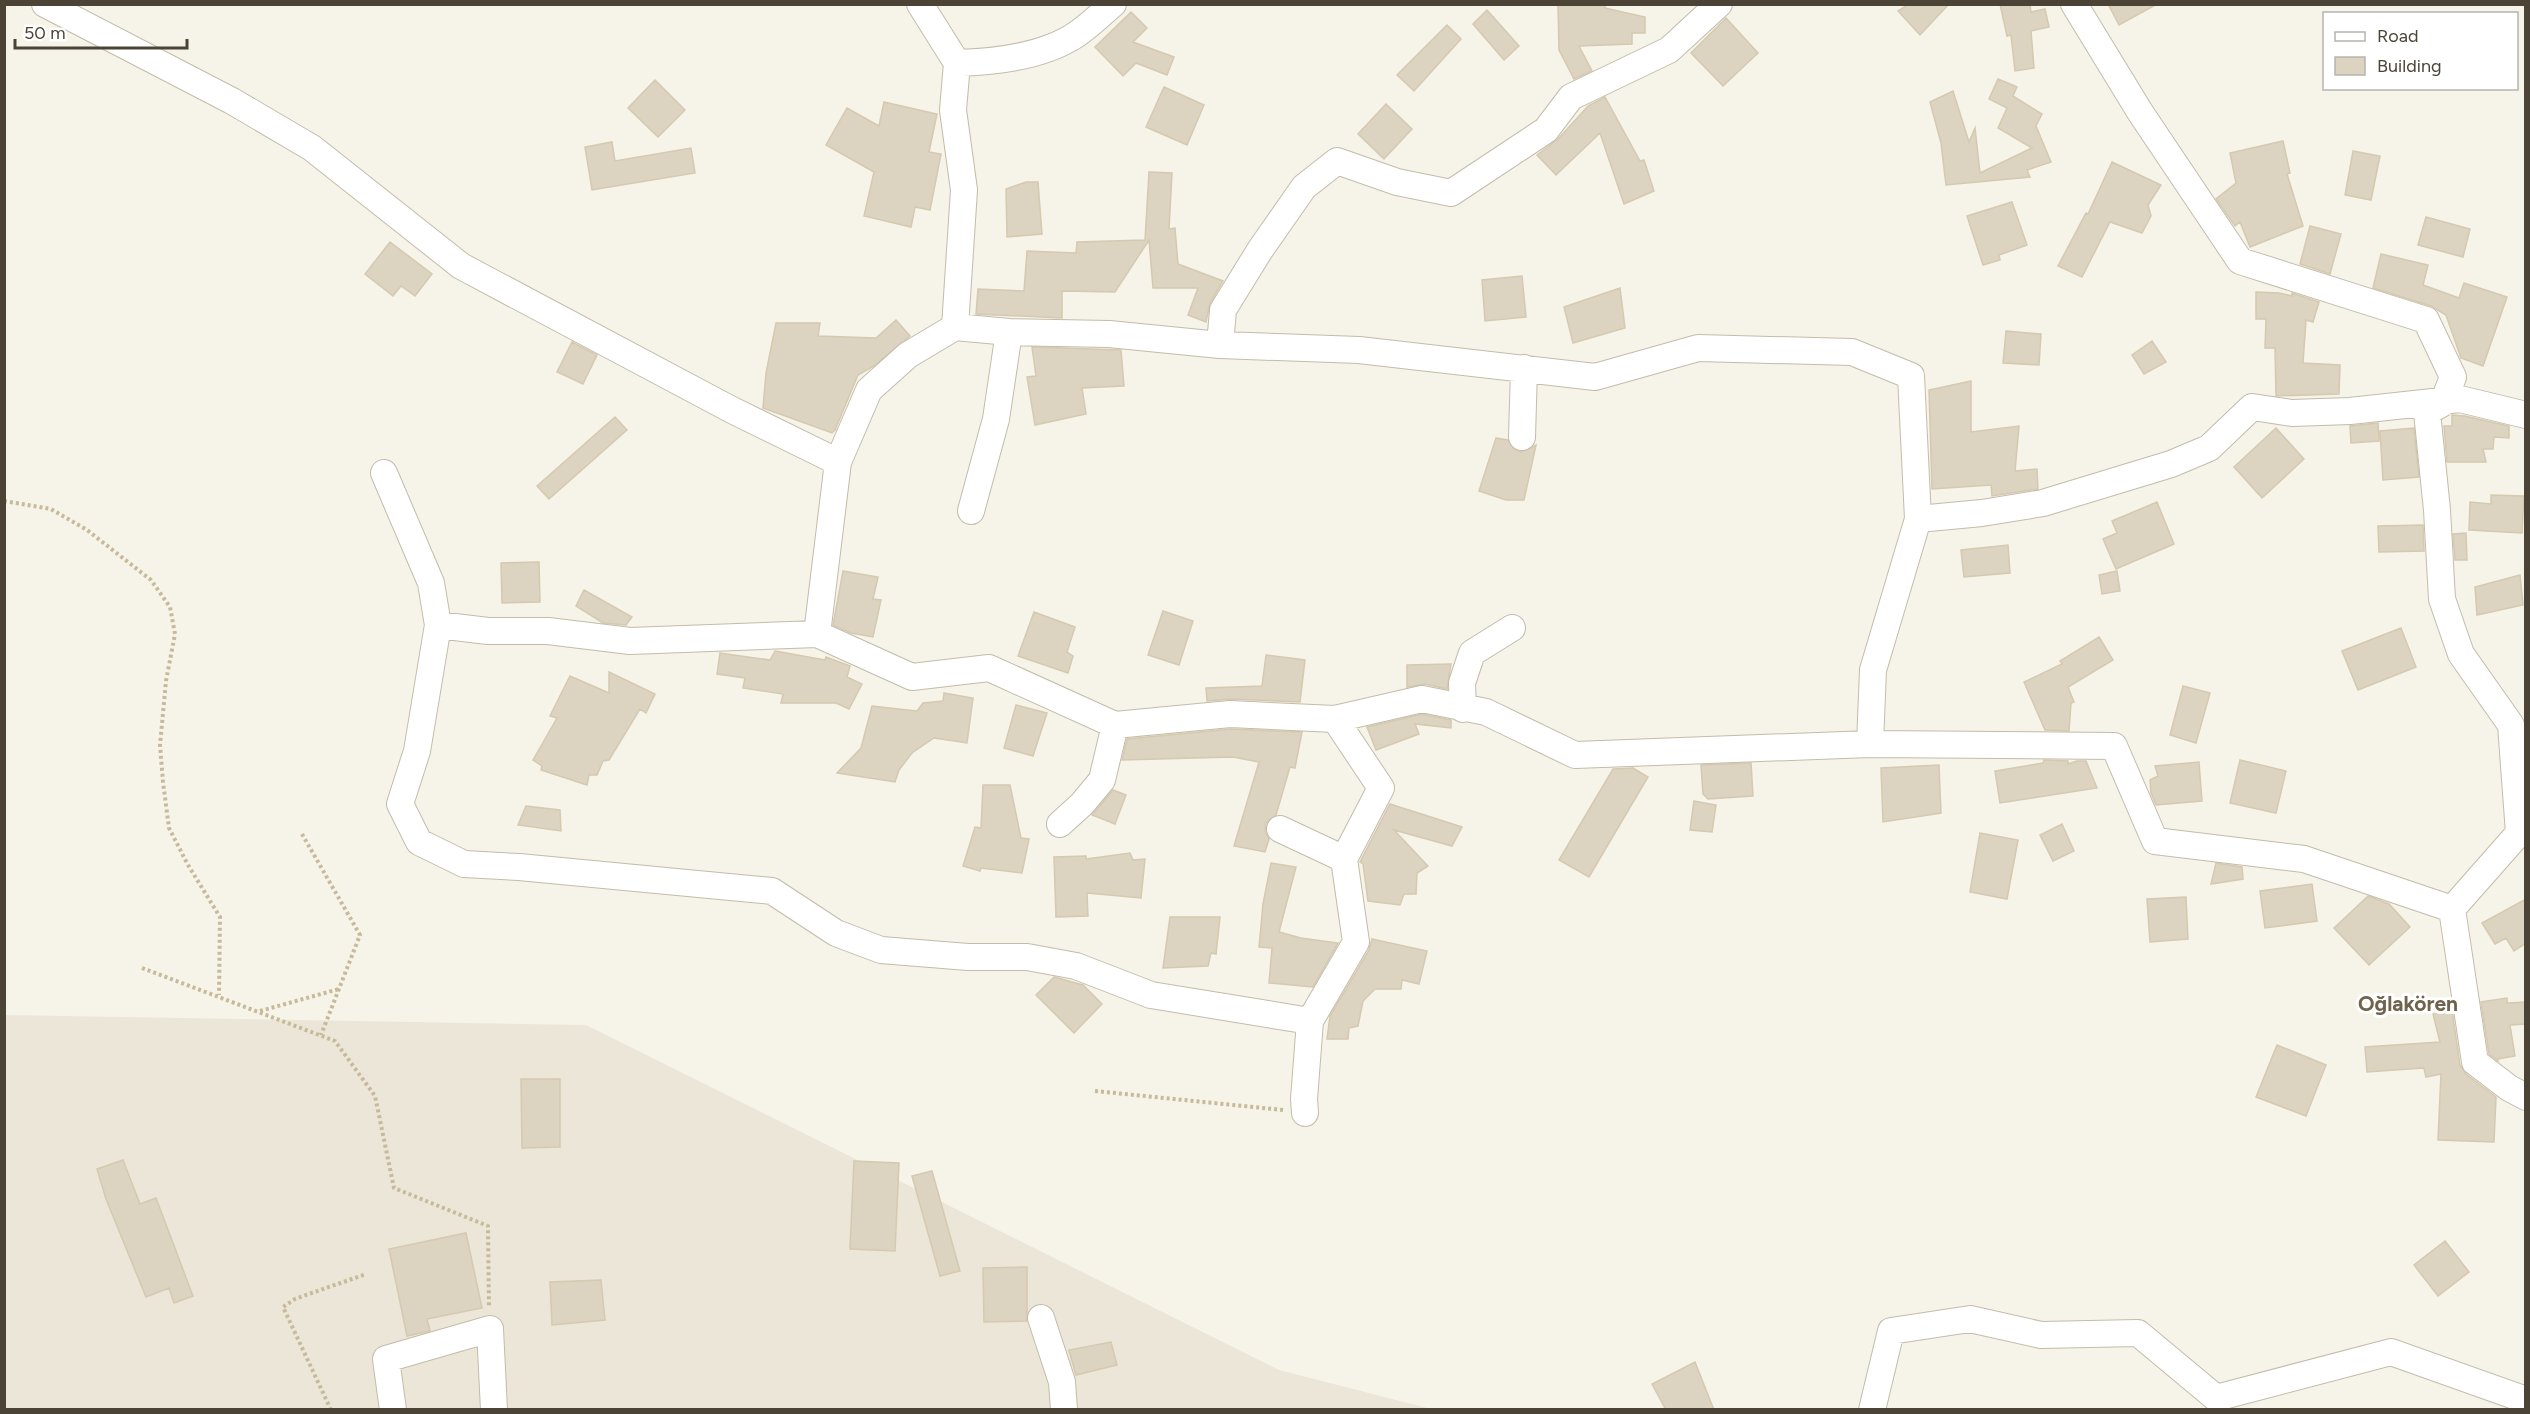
<svg xmlns="http://www.w3.org/2000/svg" width="2530" height="1414" font-family="Figtree,sans-serif">
<style>
.residential{fill:#ebe6d7}
.building{fill:#dcd3c0;stroke:#d5c9af;stroke-width:1.5}
.lines{fill:none;stroke-linecap:round;stroke-linejoin:round}
.minor-casing{stroke:#c3bcaa;stroke-width:28}
.path{stroke:#c7ba9a;stroke-width:4;stroke-dasharray:3 3;stroke-linecap:butt}
.minor{stroke:#fff;stroke-width:26}
.labels{text-anchor:middle;stroke-width:6;stroke-linejoin:round;paint-order:stroke}
.quarter-label{font-size:21px;font-weight:bold;fill:#6f634c;stroke:#fff}
</style>
<rect width="100%" height="100%" fill="#f6f3e9"/>
<path class="residential" d="M5,1015l581,10 693,345 152,39 -1426,1z"/>
<path class="building" d="M1558,4h47v4l40,9v16h-13v11l-53,2 13,25 -18,8 -15,-29z
M1909,4h40l-29,31 -22,-24z
M2000,4h30l1,8 14,-3 4,18 -18,4 3,37 -19,3 -4,-36 -4,1z
M2108,4h49l-38,21z
M1487,10l32,36 -15,14 -31,-36z
M1131,12l16,16 -14,14 41,15 -7,18 -31,-12 -13,13 -28,-29z
M1726,18l32,35 -35,33 -32,-33z
M1447,25l14,14 -47,52 -17,-16z
M1998,79l19,8 -4,9 29,18 -6,12 15,36 -24,8 3,7 -84,8 -5,-42 -11,-41 23,-11 16,51 6,-14 5,45 52,-25 -34,-20 9,-20 -18,-9z
M655,80l30,30 -27,27 -30,-29z
M1164,87l40,18 -17,40 -41,-18z
M1605,97l35,64 4,-1 10,31 -30,13 -24,-71 -44,42 -19,-20 21,-16 30,-33z
M884,102l53,12 -8,38 12,2 -11,56 -15,-3 -4,20 -47,-11 10,-44 -48,-27 21,-37 32,18z
M1386,104l26,25 -28,30 -26,-25z
M2283,141l7,32 -3,1 16,52 -53,21 -10,-25 -5,4 -19,-27 20,-16 -6,-30z
M612,142l3,19 76,-13 4,25 -103,17 -7,-43z
M2353,151l27,5 -9,44 -26,-5z
M2112,162l49,23 -13,20 3,11 -9,17 -32,-11 -28,55 -24,-11 28,-53 2,1z
M1149,172l23,1 -3,56 6,-1 3,36 45,17 -13,22 -4,19 -18,-7 10,-27h-45l-4,-48 -34,52 -53,-1v27l-86,-4 2,-25 46,2 3,-40 49,2 1,-11 68,-2z
M1026,182h12l4,52 -35,3 -1,-48z
M2012,202l15,43 -28,10 1,5 -17,5 -16,-49z
M2426,217l44,12 -7,28 -45,-12z
M2310,226l31,8 -11,40 -30,-10z
M390,242l42,32 -17,22 -14,-10 -8,10 -28,-22z
M2381,254l47,11 -5,20 36,13 5,-15 43,14 -24,69 -22,-8 -15,-43 -15,-9 -58,-18z
M1522,276l4,41 -41,4 -3,-41z
M1620,288l5,40 -52,15 -9,-36z
M2256,292l23,1 13,3v-3l27,9 -6,20 -7,-2 -3,43 37,2 -1,29 -63,2 -1,-48h-10l1,-29h-10z
M896,320l14,16 -36,30 -16,9 -23,55 -3,3 -69,-25 3,-35 10,-50h44l-2,13 58,2z
M2006,331l35,3 -2,31 -36,-2z
M2152,341l14,21 -22,12 -12,-19z
M572,342l25,13 -14,29 -26,-12z
M1032,347l89,3 3,36 -42,2 4,26 -51,11 -8,-48 9,-1z
M1971,381v51l48,-6 -4,45 22,-2 1,20 -46,7 -1,-11 -59,4 -3,-99z
M2452,415l13,1 44,10v12l-15,-1 -1,12h-10l3,13h-39l-3,-36h8z
M615,417l12,13 -78,69 -12,-13z
M2378,423l1,18 -28,2 -1,-17z
M2276,428l28,31 -42,39 -28,-31z
M2414,428l5,49 -36,3 -3,-49z
M1496,438l12,2 6,9 7,3 15,-7 -12,55h-18l-27,-9z
M2491,495l33,1 -2,37 -53,-3 1,-28 21,2z
M2157,502l17,42 -58,25 -13,-30 14,-6 -5,-12z
M2423,525l1,26 -45,1 -1,-26z
M2466,533l1,27h-12l-2,-26z
M2008,545l2,28 -46,4 -3,-27z
M539,562l1,40 -38,1 -1,-40z
M843,571l35,6 -5,22 8,1 -8,37 -22,-4 -18,-8z
M2117,571l3,20 -18,3 -3,-19z
M2520,575l3,30 -46,10 -2,-28z
M584,590l48,27 -6,8 -23,-2 -27,-17z
M1163,611l30,10 -14,44 -31,-10z
M1034,612l41,15 -8,25 6,4 -5,17 -50,-17z
M2401,628l15,39 -58,23 -16,-39z
M2099,637l14,23 -45,27 6,15 -3,1 -2,28 -24,-1 -21,-48 38,-18 -2,-3z
M775,651l50,9 1,-3 24,9 -3,11 15,7 -13,25 -13,-6h-55l2,-9 -40,-6 2,-10 -28,-4 3,-21 50,7z
M1266,655l39,5 -5,42 -69,-3 -24,2 -1,-13 56,-2z
M1451,664l-4,25 -22,-5 -18,3v-22z
M609,672l46,22 -9,19 -6,-4 -31,51 -6,1 -6,14h-8l-2,10 -46,-15 1,-4 -9,-6 24,-42 -7,-2 20,-40 39,17z
M2183,686l27,7 -14,50 -26,-8z
M944,693l29,5 -6,45 -33,-5 -22,15 -13,17 -4,12 -58,-9 24,-25 11,-42 45,5 6,-8 20,-2z
M1016,705l31,8 -14,43 -29,-8z
M1422,714l29,6v8l-36,-4 4,10 -43,16 -9,-23z
M1230,729l72,3 -7,36 -5,-1 -14,48 -10,8 -1,8 4,8 -4,13 -31,-6 25,-84 -26,-5 -111,3 5,-21z
M2044,760l24,1v3l9,-3h9l11,27 -97,15 -5,-32 48,-8z
M2240,760l46,11 -10,42 -46,-10z
M2199,762l3,39 -46,4 -5,-12 -1,-13 8,-4 -3,-10z
M1751,763l2,33 -45,3 -5,-5 -2,-29z
M1939,765l2,48 -58,9 -2,-54z
M1633,768l15,9 -59,100 -30,-17 54,-91z
M983,785h27l11,53 8,1 -7,34 -41,-5 -1,3 -17,-5 12,-39 6,1z
M1113,790l13,5 -11,29 -23,-9z
M1694,801l22,4 -4,27 -22,-2z
M1390,804l72,23 -10,19 -58,-16 34,36 -11,7 -1,21h-12l-4,11 -32,-4 -5,-37 -3,-2z
M526,806l34,4 1,21 -43,-6z
M2062,824l12,27 -21,10 -13,-26z
M1980,833l38,7 -11,59 -37,-7z
M1130,853l3,7 12,-1 -4,39 -54,-5 1,23 -32,1 -2,-60 32,-1v3z
M1271,863l25,4 -17,65 22,6 37,5 -25,44 -44,-4 3,-35 -13,-1 4,-43z
M2216,863l26,4 1,12 -32,5z
M2312,884l5,37 -52,7 -5,-37z
M2368,896l21,8 21,23 -41,38 -35,-37z
M2186,897l2,42 -38,3 -3,-43z
M2526,899v44l-12,8 -8,-13 -11,6 -13,-21z
M1170,917h50l-4,37 -5,-1 -3,13 -45,2z
M1372,939l55,12 -8,33 -17,-4 -1,9h-26l-12,12 -5,25 -9,2 -1,11h-21l3,-23 39,-66z
M1054,977l29,8 19,19 -28,29 -38,-38z
M2507,998v5l19,-1v22l-16,1 5,31 -17,3v2l-9,-7 -8,-52z
M2452,1010l8,55 6,9 30,23 -2,45 -56,-2 3,-66 -15,3 -2,-9 -57,4 -2,-25 75,-5 -7,-28z
M2277,1045l49,20 -20,51 -50,-19z
M521,1079h39v68l-38,1z
M123,1160l17,44 16,-6 37,98 -19,7 -5,-15 -23,9 -40,-98 -9,-30z
M854,1161l45,2 -4,88 -45,-2z
M932,1171l28,100 -20,5 -28,-100z
M466,1233l16,75 -55,11 3,12 -23,5 -18,-87z
M2445,1241l24,31 -31,24 -24,-31z
M1027,1267v54l-43,1 -1,-54z
M601,1280l4,40 -53,5 -2,-43z
M1111,1342l6,23 -41,10 -7,-25z
M1695,1362l19,48h-48l-14,-26z"/>
<g class="lines">
<defs>
<path id="minor" d="M45,4l187,97 80,47 149,118 271,144 106,52 31,-72 39,-35 47,-28 54,5 100,2 111,11 139,5 236,27 103,-29 154,4 59,24 7,143
M920,4l37,59 -4,47 11,80 -9,137
M2074,4l66,108 100,149 186,59 27,57 -10,26 -16,9 10,98 5,89 19,55 50,71 8,108 -67,76
M957,63c37,-1 88,-7 120,-29 13,-9 24,-20 36,-30
M1220,345l3,-35 37,-60 44,-63 33,-26 60,21 54,11 95,-63 25,-33 98,-47 50,-46
M2526,415l-66,-16 -110,12 -58,2 -40,-6 -43,41 -38,16 -128,39 -61,10 -64,6 -45,151 -3,74 244,2 41,95 149,18 148,50 23,153 34,26 17,9
M1522,437l2,-69
M838,462l-21,172 95,43 77,-9 126,57 115,-11 105,5 87,-20 64,13 89,43 295,-11
M384,473l47,110 7,42 -21,126 -17,53 19,38 45,22 55,3 253,24 64,42 45,17 87,7h59l49,9 75,29 159,26
M971,511l25,-92 13,-87
M438,625l50,6h60l82,10 187,-7
M1463,709l-1,-26 10,-30 40,-25
M1060,824l22,-20 20,-24 13,-55
M1280,829l64,30
M1305,1113l-1,-14 6,-78 46,-79 -12,-83 37,-71 -46,-69
M1041,1318l21,64 2,28
M393,1410l-7,-51 104,-30 4,81
M1872,1410l19,-79 79,-12 71,16 97,-2 78,65 175,-46 135,48"/>
</defs>
<use href="#minor" class="minor-casing"/>
<path class="path" d="M4,501l47,8 36,21 64,50 19,27 5,27 -9,47 -6,64 3,37 6,46 19,37 32,52 -1,78
M302,834l58,101 -39,100
M142,968l193,73 40,55 19,92 94,38 1,82
M260,1011l79,-22
M1095,1091l188,19
M331,1410l-48,-103 12,-8 71,-25"/>
<use href="#minor" class="minor"/>
</g>
<g class="labels">
<g class="quarter-label">
<text x="2408" y="1011">Oğlakören</text>
</g>
</g>
<rect width="2530" height="1414" fill="none" stroke="#4b4436" stroke-width="12"/>
<rect x="2323" y="12" width="195" height="78" fill="#ffffff" stroke="#b7b4af" stroke-width="1.5"/>
<rect x="2335" y="32" width="30" height="9" fill="#ffffff" stroke="#b7b4af" stroke-width="1.5"/>
<text x="2377" y="42" font-size="18" fill="#4b4436">Road</text>
<rect x="2335" y="57" width="30" height="18" fill="#dcd3c0" stroke="#b7b4af" stroke-width="1.5"/>
<text x="2377" y="72" font-size="18" fill="#4b4436">Building</text>
<path d="M15 39v9h172v-9" fill="none" stroke="#4b4436" stroke-width="3"/>
<text x="24" y="39" font-size="18" fill="#4b4436" stroke="#ffffff" stroke-width="4.5" paint-order="stroke">50 m</text>
</svg>
